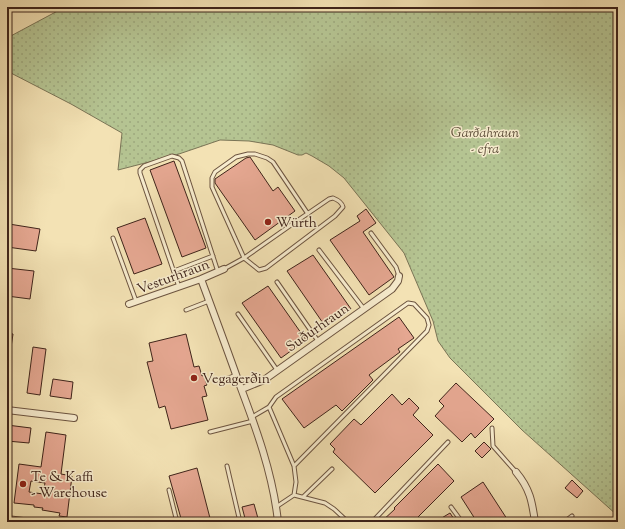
<svg xmlns="http://www.w3.org/2000/svg" width="625" height="529" font-family="'Sorts Mill Goudy',serif">
<style>
.green{fill:url(#green-dots);stroke:#7a7456}
.building{fill:#e5a791;stroke:#3f241a;fill-rule:evenodd}
.lines{fill:none;stroke-linecap:round;stroke-linejoin:round}
.lane-casing{stroke:#6c5440;stroke-width:5}
.street-casing{stroke:#6c5440;stroke-width:8}
.lane{stroke:#f7ecce;stroke-width:3}
.street{stroke:#f7ecce;stroke-width:6}
.poi-dot{fill:#8f2418;stroke:#f7ecce;stroke-width:1.5}
.labels{text-anchor:middle;stroke-width:3;stroke-linejoin:round;paint-order:stroke}
.park-label{font-size:14px;font-style:italic;fill:#5c4c38;stroke:#f7ecce}
.poi-label{font-size:14px;fill:#3f241a;stroke:#f7ecce;text-anchor:start}
.street-label{font-size:14px;fill:#3f241a;stroke:#f7ecce}
</style>
<defs>
<pattern id="green-dots" width="8" height="8" patternUnits="userSpaceOnUse"><rect width="8" height="8" fill="#b5c492"/><path d="M2 2h.1M6 6h.1" fill="none" stroke="#9da87d" stroke-width="1.8" stroke-linecap="round"/></pattern>
</defs>
<rect width="100%" height="100%" fill="#f3e2b4"/>
<filter id="stains"><feTurbulence type="fractalNoise" baseFrequency=".005" numOctaves="4"/><feColorMatrix values="0 0 0 0 .2 0 0 0 0 .09 0 0 0 0 .02 0 0 0 .5 -.17"/></filter>
<radialGradient id="worn" r=".72"><stop offset=".6" stop-color="#630" stop-opacity="0"/><stop offset="1" stop-color="#630" stop-opacity=".3"/></radialGradient>
<path class="green" d="M65,7h316l25,5 16,-5h196v509l-96,-86 -72,-72 -12,-17 -5,-20 -29,-68 -60,-75 -15,-12 -17,-10 -6,-3 -4,2h-4l-25,-10 -24,-4 -29,-1 -44,15 -58,15 4,-37 -51,-29 -64,-33v-33z"/>
<path class="building" d="M250,157l23,34 5,-4 17,24 -40,29 -40,-57v-4l31,-21z
M174,161l32,87 -24,9 -32,-87z
M366,209l10,14 -13,9 31,45 -25,18 -39,-55 30,-19 -3,-5z
M145,218l17,46 -28,10 -17,-46z
M9,224l31,5 -4,22 -29,-4v-8z
M313,255l38,54 -26,17 -38,-55z
M7,268l27,3 -4,28 -23,-3z
M268,286l38,54 -25,18 -39,-55z
M399,317l15,21 -16,11 2,3 -31,23 4,5 -31,31 -6,-6 -32,23 -22,-29z
M7,333l6,1 -3,20h-3z
M186,334l8,33 5,-1 3,10 2,-1 3,10 -3,1 3,10 -5,1 6,23 -37,9 -6,-23 -6,2 -12,-46 6,-1 -4,-18z
M33,347l13,2 -6,46 -13,-2z
M53,379l20,3 -2,17 -21,-3z
M456,383l38,36 -19,19 -4,-5 -9,9 -27,-26 9,-10 -5,-5z
M392,394l10,11 7,-7 10,10 -6,7 20,20 -58,58 -42,-41 2,-3 -5,-5 24,-25 7,6z
M7,425l24,3 -2,15 -22,-2z
M46,432l20,3 -5,39 11,2 -5,41 -8,-1 1,-3 -18,-3 1,-2 -9,-1v-2l-20,-2 5,-39 22,3zM31,481l14,2 -2,11 -14,-2z
M484,442l7,7 -9,9 -7,-7z
M438,464l16,17 -41,41h-32l14,-13 -1,-1z
M197,468l14,54h-29l-13,-46z
M572,480l11,11 -6,7 -12,-10z
M483,482l26,40h-32l-16,-25z
M254,504l5,18h-13l-4,-15z
M450,513l6,9h-21z"/>
<g class="lines">
<defs>
<path id="lane" d="M371,233l25,34 3,9
M113,238l23,63
M319,250l45,59
M224,269l20,-11 47,-33 38,-26 4,-1c5,2 9,4 10,9l-8,9 -69,52 -7,2 -15,-12 -32,-71v-9l3,-6 21,-15 12,-3h7l12,4 6,4 35,52
M174,271l39,-15
M277,282l41,59
M179,287l-39,-114v-3l4,-4 28,-10 7,2 3,3 36,111
M186,310l23,-9
M238,314l39,56
M221,381l15,-6
M269,407l7,-10 132,-94 6,1 13,14 2,7 -2,6 -133,135
M252,417l17,-10 25,59 2,16 -2,13 -18,12
M492,428l1,18 23,26
M210,432l43,-11
M227,466l13,56
M7,474l1,-4
M169,490l8,32
M294,495l31,8 9,6 14,13
M303,497l29,-28
M451,507l11,15
M372,522l76,-80
M564,522l8,-6"/>
<path id="street" d="M201,279c13,35 26,70 38,104 17,45 34,91 39,139
M129,304l72,-25 23,-10
M242,389l22,-9 128,-91 6,-8 1,-5
M7,410l67,8
M516,472c14,17 16,29 19,50
M7,519l24,3"/>
</defs>
<use href="#lane" class="lane-casing"/>
<use href="#street" class="street-casing"/>
<use href="#lane" class="lane"/>
<use href="#street" class="street"/>
</g>
<g class="poi-dot">
<circle cx="268" cy="222" r="4"/>
<circle cx="194" cy="378" r="4"/>
<circle cx="23" cy="484" r="4"/>
</g>
<g class="labels">
<g class="park-label">
<text x="485" y="137">Garðahraun<tspan x="485" dy="16">- efra</tspan></text>
</g>
<g class="poi-label">
<text x="276" y="227">Würth</text>
<text x="202" y="383">Vegagerðin</text>
<text x="31" y="481">Te &amp; Kaffi<tspan x="31" dy="16">- Warehouse</tspan></text>
</g>
<g class="street-label">
<text transform="translate(173 276) rotate(-20)" y="5">Vesturhraun</text>
<text transform="translate(317 327) rotate(-35)" y="5">Suðurhraun</text>
</g>
</g>
<rect width="625" height="529" fill="none" stroke="#f3e2b4" stroke-width="24"/>
<rect x="8" y="8" width="609" height="513" fill="none" stroke="#3f241a" stroke-width="2"/>
<rect x="12" y="12" width="601" height="505" fill="none" stroke="#3f241a"/>
<rect width="100%" height="100%" filter="url(#stains)"/>
<rect width="100%" height="100%" fill="url(#worn)"/>
</svg>
